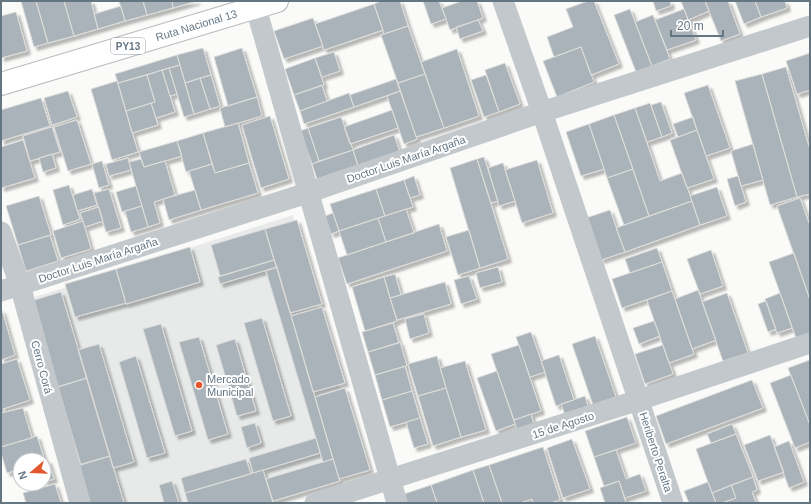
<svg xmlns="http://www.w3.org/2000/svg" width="811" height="504" font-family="Arial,sans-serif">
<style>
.built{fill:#e8e9e9}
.building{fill:#aab3b9;stroke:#dcdcda;filter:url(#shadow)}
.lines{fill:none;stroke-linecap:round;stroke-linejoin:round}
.trunk-casing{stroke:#b4b9bd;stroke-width:24}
.minor{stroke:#c3c8cc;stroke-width:21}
.trunk{stroke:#fff;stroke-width:22}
.poi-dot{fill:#e4572e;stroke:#fff;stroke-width:1.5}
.labels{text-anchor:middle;stroke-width:4;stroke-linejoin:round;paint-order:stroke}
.shield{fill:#fff;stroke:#939fa8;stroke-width:1}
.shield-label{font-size:10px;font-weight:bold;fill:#657683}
.street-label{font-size:11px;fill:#657683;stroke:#fff}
.poi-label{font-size:11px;fill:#657683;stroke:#fff;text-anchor:start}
</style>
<defs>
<filter id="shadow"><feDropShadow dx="3.5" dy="3.5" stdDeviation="1" flood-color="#0004"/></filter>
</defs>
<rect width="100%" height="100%" fill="#fafaf8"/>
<path class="built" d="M293,215l70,258 -102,30h-169l-57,-206z"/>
<path class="building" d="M21,1h15l12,42 -14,4z
M36,1h28l10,35 -26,7z
M64,1h27l7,28 -24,7z
M119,1h24l4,14 -22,6z
M143,1h29l1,7 -26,7z
M172,1h25l-24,7z
M381,1h19l8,25 -24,8 -10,-30z
M423,1h16l7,18 -15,5z
M462,1h15l6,17 -33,12 -8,-22z
M588,1h6l25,63 -28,11 -10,-28 -27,10 -7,-20 26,-10 -7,-18z
M653,1h17l1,5 -15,5z
M681,1h24l4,10 -21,9z
M705,1h23l12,33 -19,7z
M735,1h20l6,16 -17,7z
M755,1h30l2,7 -26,9z
M374,4l9,26 -59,20 -9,-26z
M121,6l4,15 -27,8 -4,-15z
M630,9l22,57 -16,6 -22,-57z
M684,9l12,31 -29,10 -12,-30z
M16,12l11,39 -26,7v-42z
M653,15l17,44 -18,7 -17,-44z
M313,18l10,28 -39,13 -10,-28z
M478,20l5,11 -23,8 -4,-12z
M408,26l17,48 -27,9 -17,-48z
M581,47l13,35 -37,15 -14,-36z
M203,48l8,27 -26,8 -8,-28z
M242,48l15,49 -29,9 -14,-49z
M457,49l22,67 -35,12 -23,-66z
M334,52l6,19 -18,6 -7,-19z
M810,53v37l-13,4 -11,-33z
M177,55l3,10 -62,18 -3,-9z
M315,58l9,27 -30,10 -9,-26z
M505,63l15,41 -21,8 -14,-42z
M180,65l14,49 -10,3 -15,-49z
M786,67l24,83v44l-13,3 -35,-123z
M169,68l8,26 -7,2 -8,-26z
M162,70l13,42 -19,6 -5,-15 4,-1 -8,-27z
M425,74l19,54 -28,9 -18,-54z
M762,74l35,123 -27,8 -35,-124z
M147,75l8,27 -29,9 -8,-28z
M211,75l9,31 -10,3 -10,-31z
M486,75l13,37 -15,5 -13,-37z
M200,78l10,31 -16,5 -9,-31z
M396,79l4,12 -46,16 -4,-12z
M117,81l21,71 -26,8 -21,-71z
M322,85l5,16 -27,10 -6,-16z
M708,85l22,63 -24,8 -22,-63z
M68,91l9,26 -25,8 -8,-27z
M400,91l17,48 -13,5 -17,-48z
M349,93l5,14 -50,17 -4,-13z
M257,97l5,19 -37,11 -5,-19z
M41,98l9,28 -49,15v-31z
M661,102l11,31 -10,4 -11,-32z
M151,103l7,22 -26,8 -6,-22z
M650,103l12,34 -15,5 -12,-34z
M635,108l25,73 22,-8 10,28 -43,15 -35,-101z
M392,110l6,18 -48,16 -6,-17z
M614,115l19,54 -26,9 -18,-54z
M270,116l19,63 -28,9 -19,-63z
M341,117l12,33 -34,11 -11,-33z
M693,117l4,13 -19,7 -5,-13z
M77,120l14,44 -23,7 -14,-44z
M238,123l11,40 -34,10 -12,-40z
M589,124l15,45 -23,7 -15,-44z
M52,127l8,25 -30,9 -7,-25z
M308,128l11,33 -7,3 -12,-33z
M697,130l17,49 -27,9 -17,-48z
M203,133l9,31 -26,8 -9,-31z
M394,135l7,20 -42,15 -6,-20z
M23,140l12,38 -34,10v-41z
M177,141l5,15 -38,11 -5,-15z
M753,144l10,36 -22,6 -10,-35z
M353,150l5,15 -41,14 -5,-15z
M52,154l4,14 -13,4 -4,-14z
M484,157l14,44 -7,2 -14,-44z
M128,158l3,12 -22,6 -3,-12z
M141,159l3,8 21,-6 10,34 -21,7 6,21 -12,4 -19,-65z
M477,159l31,100 -28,9 -30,-100z
M537,160l16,53 -31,10 -17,-53z
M102,161l7,24 -10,3 -7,-24z
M249,163l9,30 -57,17 -12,-39 23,-7 3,9z
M503,163l12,38 -16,5 -11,-38z
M633,169l16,47 -25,9 -17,-47z
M414,176l6,19 -10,3 -6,-18z
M738,176l8,26 -11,4 -8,-27z
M404,180l9,27 -28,9 -9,-27z
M69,185l11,34 -17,6 -10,-35z
M136,186l6,20 -20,6 -6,-20z
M717,187l10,29 -27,9 -10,-29z
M92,189l5,16 -20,6 -4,-16z
M109,189l12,39 -15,4 -12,-39z
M376,189l9,27 -46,15 -9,-27z
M195,190l6,20 -32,10 -6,-21z
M39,196l12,39 -33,10 -12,-39z
M800,198l10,28v74l-33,-94z
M692,201l8,24 -75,27 -9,-24z
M142,206l6,21 -17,5 -6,-21z
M99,207l4,14 -18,6 -5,-14z
M406,209l8,24 -28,9 -8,-24z
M610,210l15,42 -24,8 -15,-42z
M333,213l6,18 -8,3 -6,-18z
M378,218l8,24 -39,13 -8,-24z
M297,220l25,84 -32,9 -25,-84z
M83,221l8,28 -30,9 -8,-27z
M439,224l8,27 -100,33 -9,-26z
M265,229l9,31 -54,16 -9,-31z
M469,230l11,38 -22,7 -12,-38z
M50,235l8,26 -32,10 -8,-26z
M190,247l10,35 -74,22 -10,-35z
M657,248l5,14 -32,11 -5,-14z
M711,250l12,36 -23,8 -13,-35z
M794,253l16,47v33l-14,5 -27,-76z
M274,260l3,7 -57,17 -2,-7z
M662,262l10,29 -50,17 -10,-29z
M277,267l56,192 -10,3 -57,-191z
M498,267l4,15 -22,6 -4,-15z
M116,269l10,34 -51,14 -10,-33z
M395,274l6,21 -11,3 -6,-21z
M469,276l8,23 -16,5 -7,-24z
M384,277l13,44 -32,10 -13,-44z
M445,282l6,22 -54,16 -7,-22z
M698,290l18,50 -24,9 -17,-50z
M672,291l22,63 -25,9 -22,-63z
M61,292l26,86 -30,9 -26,-86z
M727,293l21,60 -25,8 -21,-59z
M780,293l12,35 -15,5 -12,-34z
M766,301l10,28 -8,3 -10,-28z
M322,307l23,76 -32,9 -22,-76z
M1,310h1l13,45 -14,5z
M424,314l5,19 -19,6 -5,-20z
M262,318l29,98 -18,5 -29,-98z
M654,321l6,15 -21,8 -6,-16z
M393,323l6,20 -31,9 -6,-20z
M161,324l31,107 -17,5 -32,-107z
M531,332l14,40 -15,5 -14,-40z
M595,336l21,61 -23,8 -21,-61z
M199,337l29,97 -20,6 -29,-98z
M235,339l21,72 -19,5 -21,-71z
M400,342l7,24 -32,9 -7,-23z
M99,344l35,118 -21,6 -35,-118z
M519,345l22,66 -27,9 -23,-66z
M663,345l10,29 -28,10 -10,-30z
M559,355l15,45 -18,6 -15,-45z
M136,356l29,97 -18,5 -28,-96z
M437,356l9,32 -28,8 -10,-32z
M17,359l13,41 -27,9 1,3 -3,1v-49z
M810,360v65l-22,-57z
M465,361l21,69 -25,7 -21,-69z
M405,366l7,25 -30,9 -7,-25z
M497,371l18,53 -19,7 -19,-53z
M791,375l19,50v17l-15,6 -25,-65z
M87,378l23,78 -29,9 -23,-78z
M752,380l11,28 -97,36 -10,-28z
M345,388l25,82 -31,9 -24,-82z
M446,388l15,49 -28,9 -15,-50z
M412,391l8,27 -30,9 -8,-27z
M585,396l3,11 -23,8 -4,-11z
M23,408l9,30 -31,9v-34z
M531,414l3,11 -17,6 -3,-11z
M627,417l9,26 -42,14 -9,-26z
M420,418l8,26 -14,4 -8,-26z
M255,423l6,20 -14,5 -6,-21z
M732,424l4,10 -25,9 -4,-9z
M736,434l17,43 -41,16 -16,-44z
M770,435l14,37 -26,9 -14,-36z
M37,436l8,25 -1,-1h-24v9l-13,4 -6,-20v-6z
M316,438l4,15 -67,20 -4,-15z
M572,439l18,50 -27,9 -16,-50z
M789,441l15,41 -15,6 -15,-41z
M543,447l17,53 -10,3h-17l-1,-4 -12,4h-18l-13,-38z
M616,450l10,29 14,-5 6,17 -21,7 -6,-17 -15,5 -10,-29z
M110,456l14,47h-35l-11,-38z
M246,459l5,15 -66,19 -4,-15z
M333,459l7,22 -67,20 -7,-22z
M48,460l6,19 -10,3v-20z
M489,465l13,38h-18l-11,-33z
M263,470l10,33h-85l-3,-10z
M473,470l11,33h-47l-6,-18z
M753,477l4,13 -5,2 4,11h-34l14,-5 -5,-13z
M172,481l7,22h-15l-5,-18z
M619,481l7,22h-21l-5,-15z
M708,482l8,21h-27l-5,-12z
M55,484l6,19h-35l-3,-10z
M431,485l6,18h-33l-3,-8z
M731,485l5,13 -14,5h-6l-4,-10z"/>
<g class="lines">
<defs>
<g id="trunk">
<path id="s1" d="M1,84l276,-83"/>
</g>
</defs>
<use href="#trunk" class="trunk-casing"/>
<path class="minor" d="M254,1l143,502
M503,1l39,111 131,391
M1,232l19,53 60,218
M1,291l306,-98 235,-81 268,-86
M315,503l324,-103 171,-57"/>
<use href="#trunk" class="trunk"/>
</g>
<circle class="poi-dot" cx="199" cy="385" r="4"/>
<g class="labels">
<rect class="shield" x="111" y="38" width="34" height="16" rx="3"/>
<g class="shield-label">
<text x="128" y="50">PY13</text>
</g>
<g class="street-label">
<text dy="4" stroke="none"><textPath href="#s1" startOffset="204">Ruta Nacional 13</textPath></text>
<text transform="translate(406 159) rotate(-19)" y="4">Doctor Luis María Argaña</text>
<text transform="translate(98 260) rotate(-18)" y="4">Doctor Luis María Argaña</text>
<text transform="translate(42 367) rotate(75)" y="4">Cerro Corá</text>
<text transform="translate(563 425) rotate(-18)" y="4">15 de Agosto</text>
<text transform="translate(656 452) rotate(72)" y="4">Heriberto Peralta</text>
</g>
<g class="poi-label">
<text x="207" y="383">Mercado<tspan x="207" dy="13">Municipal</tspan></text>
</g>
</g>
<rect width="811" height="504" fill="none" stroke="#657683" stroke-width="4"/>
<g transform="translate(32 472) rotate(251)"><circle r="19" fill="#ffffff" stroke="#c1c8cd"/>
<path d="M0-3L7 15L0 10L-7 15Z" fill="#e4572e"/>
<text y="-6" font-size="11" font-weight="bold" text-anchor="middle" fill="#657683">N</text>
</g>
<path d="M671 30v6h52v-6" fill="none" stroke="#657683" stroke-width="2"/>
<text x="677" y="30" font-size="12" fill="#657683" stroke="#ffffff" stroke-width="3" paint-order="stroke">20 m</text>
</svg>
